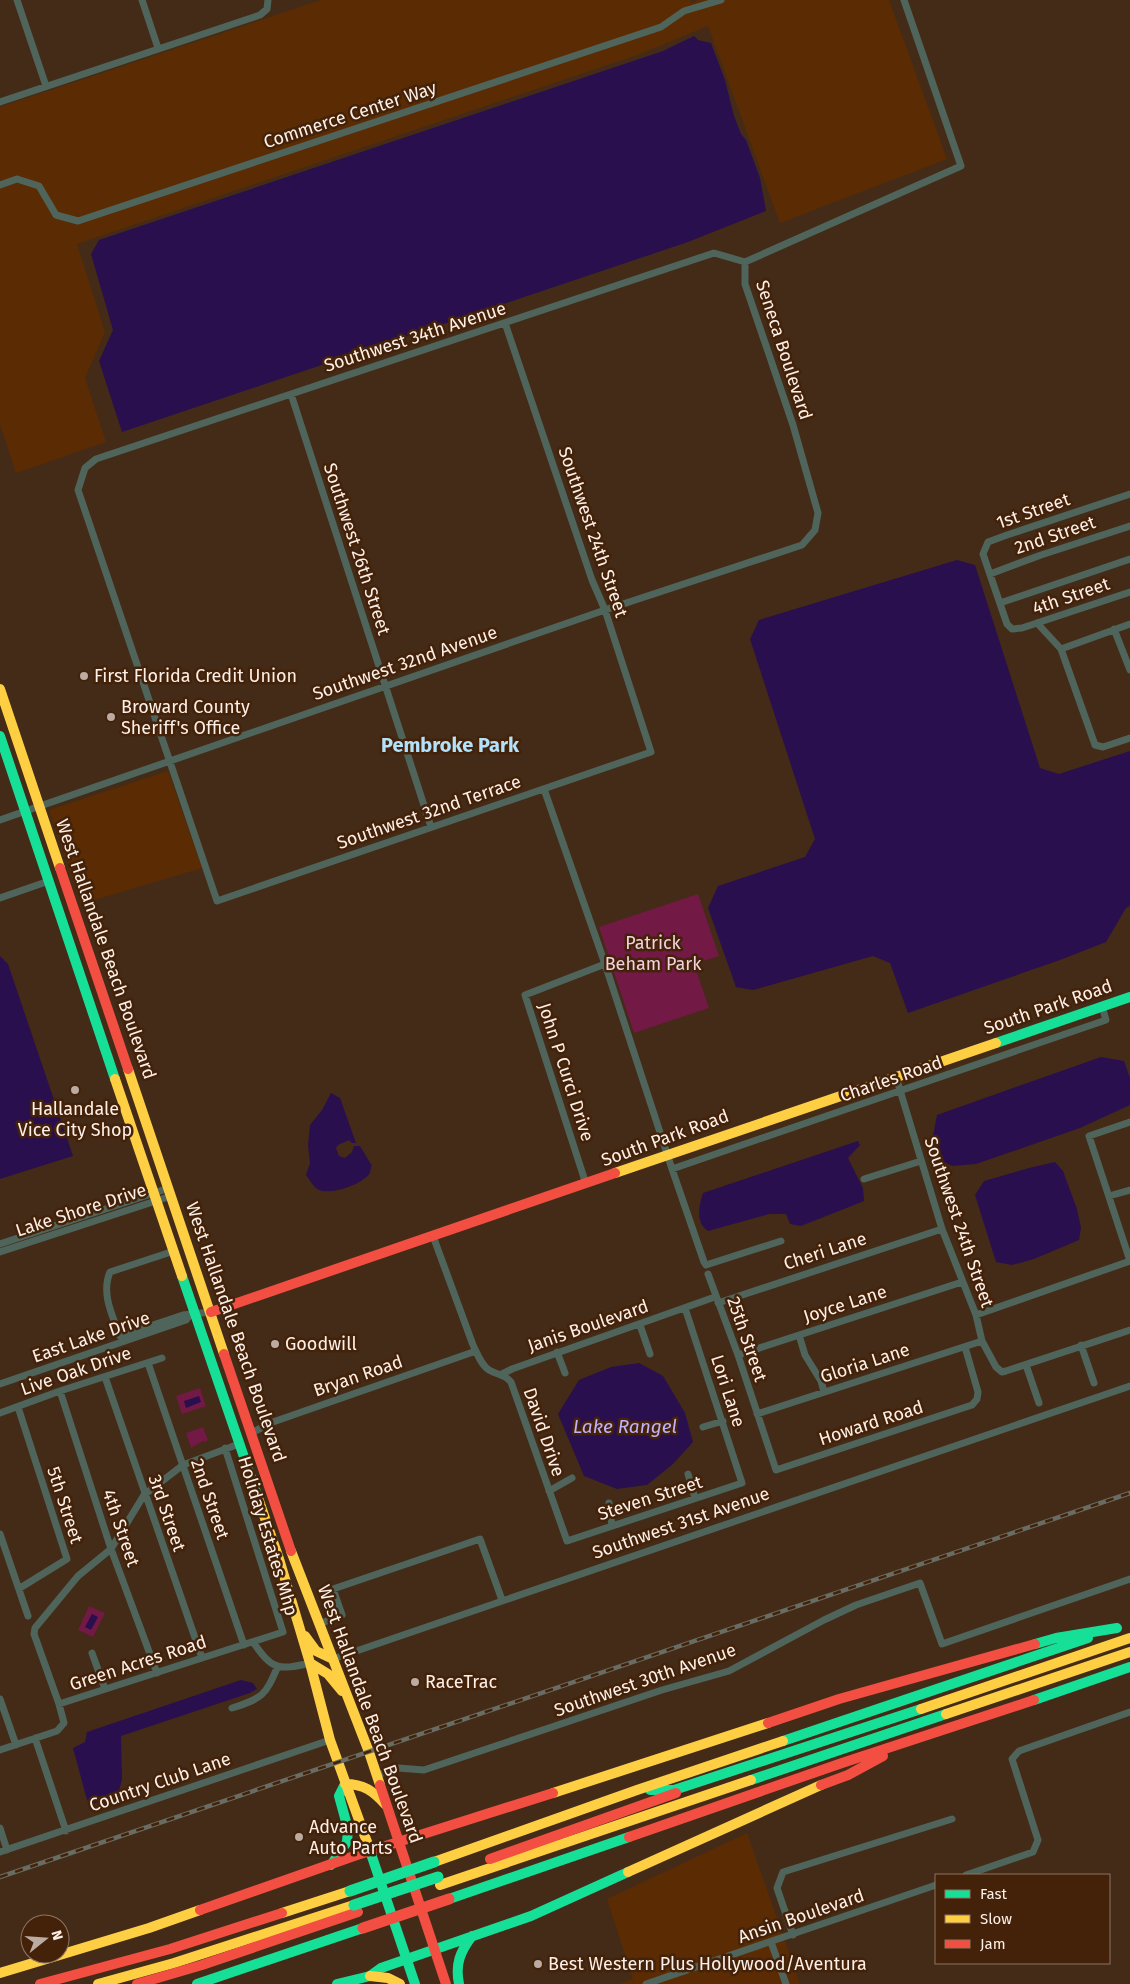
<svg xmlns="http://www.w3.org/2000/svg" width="1130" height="1984" font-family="'Fira Sans',sans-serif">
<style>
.built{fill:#5b2c04}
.green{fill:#721945}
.water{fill:#2a0f4e}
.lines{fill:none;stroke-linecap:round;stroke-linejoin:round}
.street{stroke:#4f655b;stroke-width:7}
.fast{stroke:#16e098;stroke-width:10}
.slow{stroke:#ffcf43;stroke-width:10}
.jam{stroke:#f24e42;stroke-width:10}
.rail-casing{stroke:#686c62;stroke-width:4.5}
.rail{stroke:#442209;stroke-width:2.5;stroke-dasharray:8;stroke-linecap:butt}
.fast-bridge{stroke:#16e098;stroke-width:11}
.jam-bridge{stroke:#f24e42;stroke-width:11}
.poi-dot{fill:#bbaba0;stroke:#442209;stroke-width:2}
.labels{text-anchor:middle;stroke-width:5;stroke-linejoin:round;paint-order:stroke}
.street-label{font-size:18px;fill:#fcf0e9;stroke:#442209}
.poi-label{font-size:18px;fill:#fcf0e9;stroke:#442209;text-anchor:start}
.park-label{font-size:18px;fill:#f0d3de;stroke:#442209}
.water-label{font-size:19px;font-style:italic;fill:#c1b2fd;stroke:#442209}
.quarter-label{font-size:20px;font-weight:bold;fill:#b2e1fb;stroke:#442209}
</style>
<rect width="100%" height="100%" fill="#432b17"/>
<path class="built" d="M321,0h369l1,3 7,-3h191l58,159 -167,64 -72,-197 -68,28 -563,190 28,88 -20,46 21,64 -90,31 -16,-49v-317z
M168,771l34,97 -121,36 -32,-94z
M747,1833l53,151h-181l14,-5 -26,-80z"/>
<path class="green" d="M698,894l21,62 -25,8 15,44 -75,25 -35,-106z
M200,1388l6,18 -24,8 -6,-18z
M203,1427l5,13 -4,2 -1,-1 -12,7 -5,-15z
M89,1606l16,7 -12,24 -15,-7z"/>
<path class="water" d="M694,36l4,4 13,3 14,37 9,36 7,18 5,6 14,38 6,33 -78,31 -566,190 -23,-71 14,-31 -22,-76 8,-14 564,-189z
M957,560l18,5 65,203 19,6 71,-23v155l-4,2 -20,34 -46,18 -152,53 -18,-50 -17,-7 -120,34 -17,-3 -28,-79 10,-22 87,-29 10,-18 -65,-200 9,-19z
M0,956l8,8 65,192 -73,23z
M1101,1057l23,4 6,17v27l-50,23 -104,36 -24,2 -12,-6 -7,-24 4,-21z
M331,1093l9,5 16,45h-4l-3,-3 -11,5 -2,3 3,8 6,2 7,-6 2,-6h6l12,20c-1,0 -2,7 -2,7 -8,12 -39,22 -51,17 -6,-3 -9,-10 -13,-15l4,-12 -2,-18 2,-20 12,-15z
M858,1141l2,4 -12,13 15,30 1,13 -63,25 -11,-2 -4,-10h-17l-61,17c-13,-9 -9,-25 -5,-38z
M1055,1162l8,9 14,38 4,19 -2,12 -45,19 -22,6 -16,-3 -21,-67 9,-14 45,-13z
M639,1363l24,13 22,37 8,29 -20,22 -26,21 -30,4 -33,-13 -26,-62 21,-34 32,-13z
M199,1396l2,6 -15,6 -2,-7z
M92,1614l6,3 -7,13 -6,-3z
M241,1680l12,3 4,6 -7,4 -129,43 1,43 -4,16 -23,8 -8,-3 -14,-52 12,-6 2,-10z"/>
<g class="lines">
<path class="street" d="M17,0l29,86
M142,0l16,48
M0,102l260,-87 7,-6 1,-9
M0,185l17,-6 22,7 17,29 22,6 583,-194 23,-16 37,-11
M505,323l87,257 13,30 46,142 -434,149 -139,-411 7,-22 11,-9 618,-206 31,9
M291,394l140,433
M1130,494l-123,41 -19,7 -5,12 24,70 5,5 10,-1 108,-36
M990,574l51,-19 89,-29
M1000,603l130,-44
M1037,623l24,26 34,96 8,2 27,-9
M1114,629l16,41
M1061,649l69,-25
M544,789l61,175 67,205 32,93 2,3 75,-24
M0,820l605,-210 197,-65 13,-15 3,-17 -25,-88 -48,-141v-22l216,-96 -57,-166
M0,898l49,-17
M896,1077l46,152 34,86 6,26 14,26 6,5 4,-1 124,-41
M672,1169l434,-149 -4,-14
M864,1179l57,-18
M586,1184l-61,-189 80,-31
M1109,1196l21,-6
M433,1236l40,109c4,8 8,20 16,25 8,5 16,4 22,12l56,159 175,-58 -57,-175
M0,1244l169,-56
M174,1251l-64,21c-9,21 2,43 10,64l63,-21 28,-3
M0,1252l171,-56
M1130,1261l-41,-125 41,-14
M708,1274l30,81 38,115 196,-65 5,-6 1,-7 -13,-45
M718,1303l224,-74
M976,1315l154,-54
M640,1325l10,29
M799,1335l6,20 16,26 3,11
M1081,1345l13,38
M557,1352l8,21
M738,1355l224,-73
M148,1363l96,282
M1026,1365l13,38
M502,1374l10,-5 200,-71
M105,1377l97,281
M0,1384l186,-64 4,-5
M60,1391l51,158 46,124
M18,1407l49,152 -47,29
M0,1413l60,-22 102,-33
M757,1414l225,-73
M703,1427l20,-6
M251,1433l22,-11 203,-71
M688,1474l7,24
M549,1491l23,-13
M609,1503l3,23
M0,1534l28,82
M319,1624l23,-9 -9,-26 147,-50 22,61
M253,1642c19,27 24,29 57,21
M92,1653l13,36
M333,1659l797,-273
M0,1699l16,46
M59,1704l224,-72 -58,-184
M232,1708c31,-10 33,-12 46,-42
M35,1738l31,93
M0,1750l57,-19 7,-8 -5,-19 -25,-70 1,-6 43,-52 33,-27 33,-54 39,-30 56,-21
M377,1775l21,-7 26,2 238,-80 67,-19 95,-51 32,-15 64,-22 22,61 188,-65
M0,1828l7,22
M0,1852l330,-112
M966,1875l67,-23 5,-12 -26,-81 7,-8 111,-39
M793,1935l-16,-47 6,-16 169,-53
M771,1942l15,42
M646,1984l290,-99"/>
<path class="fast" d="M0,736l115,343
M996,1043l134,-46
M182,1276l75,219
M1035,1644l21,-6 61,-10
M1034,1700l96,-33
M783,1741l305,-103
M751,1780l195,-66
M650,1790h24l247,-81
M367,1842l48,142
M331,1865l16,-23 1,-13 -9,-33 6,-12
M449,1899l180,-62
M197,1984l166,-56
M337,1984l33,-8 11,-8 150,-52 97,-44
M459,1984c-4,-20 1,-32 13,-48"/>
<path class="slow" d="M0,689l60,179
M128,1069l96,285
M115,1079l67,197
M615,1173l381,-130
M257,1495l22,64 31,104 20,77 37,102
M291,1551l78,201 11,33
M305,1636l11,15 17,8
M310,1663l18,11 14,17
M921,1709l209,-71
M946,1714l184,-62
M345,1784c19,0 28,7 40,20
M553,1793l215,-70
M434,1862l203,-72 146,-49
M628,1872l193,-87
M440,1885l311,-105
M282,1913l68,-22
M0,1973l149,-45 51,-18
M370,1976l18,2 12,6
M98,1984l76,-21 180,-58"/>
<path class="jam" d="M60,868l68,201
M211,1312l404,-139
M224,1354l67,197
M768,1723l71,-24 196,-55
M380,1785l66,199
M821,1785l27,-10 35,-19
M629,1837l213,-74 192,-63
M490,1859l186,-66
M200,1910l157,-55 196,-62
M40,1984l130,-35 112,-36
M137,1984l65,-19 156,-53"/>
<defs>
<path id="rail" d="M0,1877l1130,-384"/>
</defs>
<use href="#rail" class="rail-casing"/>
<use href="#rail" class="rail"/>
<path class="fast-bridge" d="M350,1891l84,-29
M354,1905l84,-28"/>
<path class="jam-bridge" d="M363,1928l86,-29"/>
</g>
<g class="poi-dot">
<circle cx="84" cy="676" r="5"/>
<circle cx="111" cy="717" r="5"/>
<circle cx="75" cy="1090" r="5"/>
<circle cx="275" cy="1344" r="5"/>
<circle cx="415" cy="1682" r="5"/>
<circle cx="299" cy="1837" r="5"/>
<circle cx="538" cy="1964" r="5"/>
</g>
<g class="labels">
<g class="street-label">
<text transform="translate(350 115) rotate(-18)" y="6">Commerce Center Way</text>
<text transform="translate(415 337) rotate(-18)" y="6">Southwest 34th Avenue</text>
<text transform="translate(784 350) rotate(72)" y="6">Seneca Boulevard</text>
<text transform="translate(1033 511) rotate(-19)" y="6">1st Street</text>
<text transform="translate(593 532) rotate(71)" y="6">Southwest 24th Street</text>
<text transform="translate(1055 535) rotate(-19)" y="6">2nd Street</text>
<text transform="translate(357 549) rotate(72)" y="6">Southwest 26th Street</text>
<text transform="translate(1071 596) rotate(-19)" y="6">4th Street</text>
<text transform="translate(405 663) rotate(-19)" y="6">Southwest 32nd Avenue</text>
<text transform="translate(429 812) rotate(-19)" y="6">Southwest 32nd Terrace</text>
<text transform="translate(106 949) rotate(71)" y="6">West Hallandale Beach Boulevard</text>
<text transform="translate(1048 1007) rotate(-19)" y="6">South Park Road</text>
<text transform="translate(566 1072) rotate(72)" y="6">John P Curci Drive</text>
<text transform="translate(891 1079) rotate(-19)" y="6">Charles Road</text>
<text transform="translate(665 1138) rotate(-20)" y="6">South Park Road</text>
<text transform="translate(81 1210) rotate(-18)" y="6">Lake Shore Drive</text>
<text transform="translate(959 1222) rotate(71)" y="6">Southwest 24th Street</text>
<text transform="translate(825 1251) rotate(-18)" y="6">Cheri Lane</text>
<text transform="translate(845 1304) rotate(-18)" y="6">Joyce Lane</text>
<text transform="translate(588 1326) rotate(-19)" y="6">Janis Boulevard</text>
<text transform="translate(236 1332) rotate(71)" y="6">West Hallandale Beach Boulevard</text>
<text transform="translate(91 1337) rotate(-19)" y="6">East Lake Drive</text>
<text transform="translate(747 1339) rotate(71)" y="6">25th Street</text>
<text transform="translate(865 1363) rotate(-18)" y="6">Gloria Lane</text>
<text transform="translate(76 1371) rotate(-19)" y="6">Live Oak Drive</text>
<text transform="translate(358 1376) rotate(-19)" y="6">Bryan Road</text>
<text transform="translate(728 1391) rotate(72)" y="6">Lori Lane</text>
<text transform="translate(871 1423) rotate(-18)" y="6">Howard Road</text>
<text transform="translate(544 1432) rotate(71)" y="6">David Drive</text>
<text transform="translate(650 1498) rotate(-18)" y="6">Steven Street</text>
<text transform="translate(210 1499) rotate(71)" y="6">2nd Street</text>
<text transform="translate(65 1505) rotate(72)" y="6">5th Street</text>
<text transform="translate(167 1513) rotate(71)" y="6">3rd Street</text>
<text transform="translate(681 1523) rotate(-19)" y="6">Southwest 31st Avenue</text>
<text transform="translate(121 1528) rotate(71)" y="6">4th Street</text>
<text transform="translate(268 1536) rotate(73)" y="6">Holiday Estates Mhp</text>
<text transform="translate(138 1663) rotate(-18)" y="6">Green Acres Road</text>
<text transform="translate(645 1680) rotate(-19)" y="6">Southwest 30th Avenue</text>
<text transform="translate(370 1714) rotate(70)" y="6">West Hallandale Beach Boulevard</text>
<text transform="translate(160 1782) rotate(-19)" y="6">Country Club Lane</text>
<text transform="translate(801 1916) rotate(-19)" y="6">Ansin Boulevard</text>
</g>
<g class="poi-label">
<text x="94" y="682">First Florida Credit Union</text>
<text x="121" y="713">Broward County<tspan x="121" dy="21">Sheriff's Office</tspan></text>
<text x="75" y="1115" text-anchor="middle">Hallandale<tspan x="75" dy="21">Vice City Shop</tspan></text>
<text x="285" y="1350">Goodwill</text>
<text x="425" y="1688">RaceTrac</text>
<text x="309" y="1833">Advance<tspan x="309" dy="21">Auto Parts</tspan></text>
<text x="548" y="1970">Best Western Plus Hollywood/Aventura</text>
</g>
<g class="park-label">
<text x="653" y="949">Patrick<tspan x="653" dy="21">Beham Park</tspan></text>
</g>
<g class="water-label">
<text x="625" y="1433">Lake Rangel</text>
</g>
<g class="quarter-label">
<text x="450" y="752">Pembroke Park</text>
</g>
</g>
<rect x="935" y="1874" width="175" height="90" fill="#442209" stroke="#8e7463"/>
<rect x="945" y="1890" width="25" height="8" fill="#16e098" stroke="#8e7463"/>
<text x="980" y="1899" font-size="15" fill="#fcf0e9">Fast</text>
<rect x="945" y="1915" width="25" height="8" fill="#ffcf43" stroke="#8e7463"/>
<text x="980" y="1924" font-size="15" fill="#fcf0e9">Slow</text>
<rect x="945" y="1940" width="25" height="8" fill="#f24e42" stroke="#8e7463"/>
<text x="980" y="1949" font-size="15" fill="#fcf0e9">Jam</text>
<g transform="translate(45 1939) rotate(73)"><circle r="24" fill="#442209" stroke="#8e7463"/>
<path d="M0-4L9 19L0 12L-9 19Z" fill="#bbaba0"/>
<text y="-8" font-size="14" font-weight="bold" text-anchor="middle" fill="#fcf0e9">N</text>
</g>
</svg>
